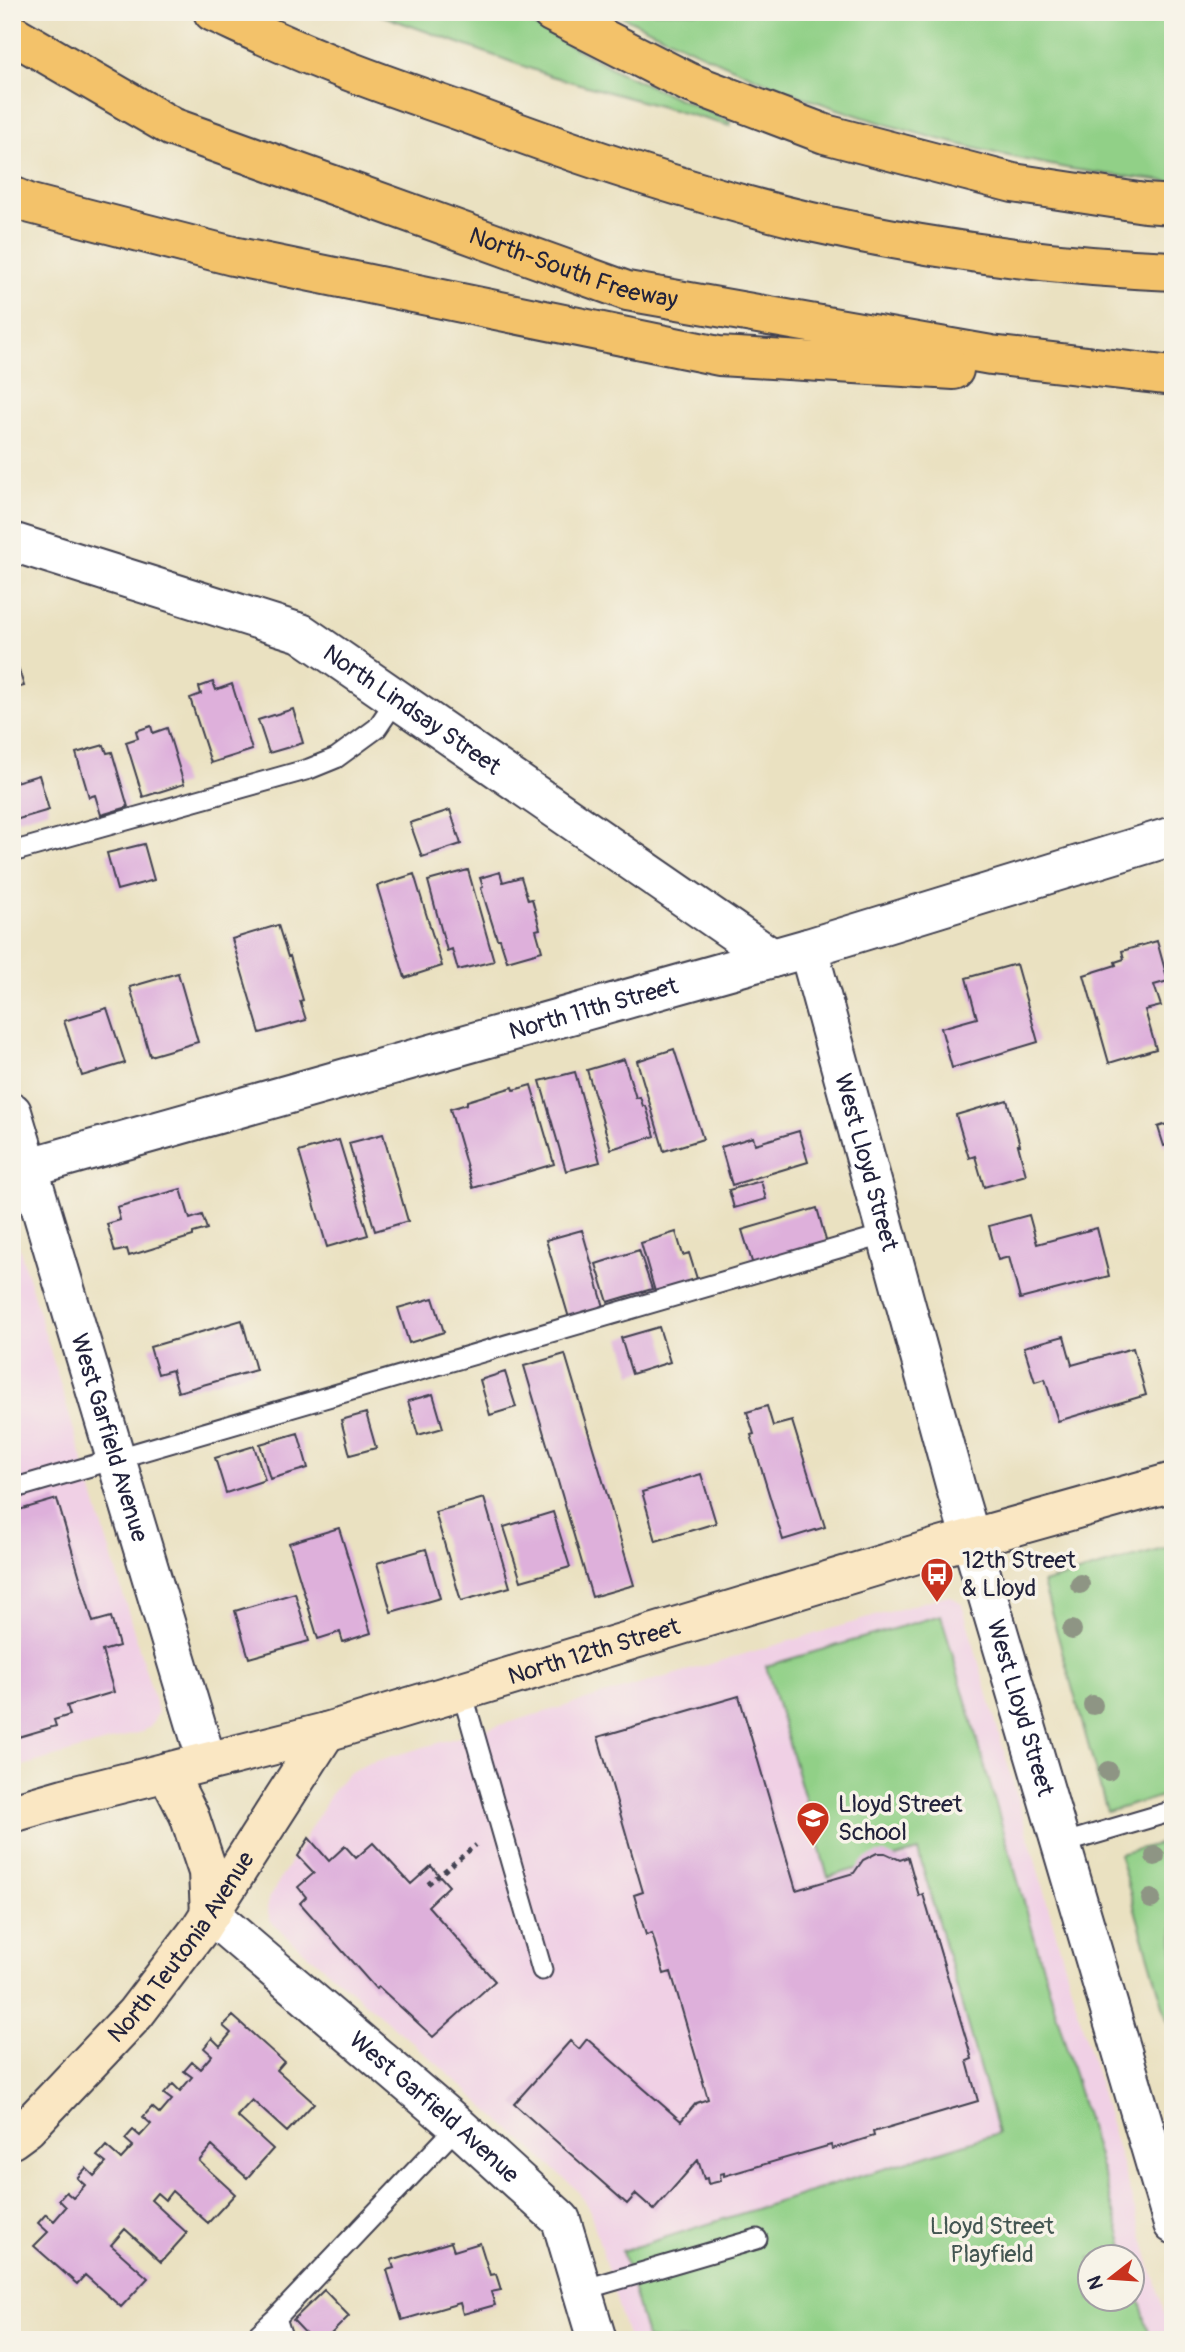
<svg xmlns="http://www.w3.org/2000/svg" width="1185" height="2352" font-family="Pangolin,sans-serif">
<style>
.built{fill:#f0d0e5;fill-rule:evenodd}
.green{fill:#91d087;stroke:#5a7961;stroke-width:2}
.building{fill:#deb0db}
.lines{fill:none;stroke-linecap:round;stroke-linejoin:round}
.lane-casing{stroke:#403f4f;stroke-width:23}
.street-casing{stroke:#403f4f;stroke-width:42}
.secondary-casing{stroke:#403f4f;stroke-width:42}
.highway-casing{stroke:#403f4f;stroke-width:42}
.path{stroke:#403f4f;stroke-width:4.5;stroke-dasharray:5 5;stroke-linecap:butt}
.lane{stroke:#fff;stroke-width:19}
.street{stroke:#fff;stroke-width:38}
.secondary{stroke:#fae7c3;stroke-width:38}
.highway{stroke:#f3c26a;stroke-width:38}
.tree{fill:#8e9584}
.labels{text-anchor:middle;stroke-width:7;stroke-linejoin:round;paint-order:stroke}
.street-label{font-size:24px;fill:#22223b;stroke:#f7f3e8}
.poi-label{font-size:24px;fill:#22223b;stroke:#f7f3e8;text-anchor:start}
.park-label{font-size:24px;fill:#435652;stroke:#f7f3e8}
</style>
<rect width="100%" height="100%" fill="#f7f3e8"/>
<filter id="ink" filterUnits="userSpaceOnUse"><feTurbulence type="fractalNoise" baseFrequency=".0143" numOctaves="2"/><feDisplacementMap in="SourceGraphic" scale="14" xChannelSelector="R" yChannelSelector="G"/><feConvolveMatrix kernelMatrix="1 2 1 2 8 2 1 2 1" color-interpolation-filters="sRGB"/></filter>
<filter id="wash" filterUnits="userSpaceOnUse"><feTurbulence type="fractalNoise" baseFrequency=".00686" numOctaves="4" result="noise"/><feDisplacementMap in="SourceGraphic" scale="28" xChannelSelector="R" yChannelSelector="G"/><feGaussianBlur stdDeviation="1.57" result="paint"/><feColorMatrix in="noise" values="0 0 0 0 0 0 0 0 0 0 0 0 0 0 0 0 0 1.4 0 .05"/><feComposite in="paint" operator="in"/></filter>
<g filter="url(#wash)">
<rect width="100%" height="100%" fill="#eae1c1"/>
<path class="built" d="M12,1223l146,489 -8,15 -9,5 -129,37z
M944,1596h7l11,8 210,736h-544l-38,-129 -12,-20 -151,-136 -149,-126 -8,-9 -3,-12 3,-12 64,-107 13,-15 22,-11zM1090,2258h42v42h-42z"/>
<path class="green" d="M372,12h137l110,60 112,50 -1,4 -179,-50z
M613,12h560v170c-39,-5 -78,-8 -117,-16 -81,-16 -169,-39 -247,-67 -67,-25 -131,-56 -196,-87z
M1173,1546v247l-66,19 -64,-229z
M941,1615l186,642 -37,1v42h42l1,-24 18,64h-504l-25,-89 376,-118 -80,-282 -90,26 -62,-211z
M1173,1840v200l-54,-186z"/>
<g id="blocks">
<path class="building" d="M12,648l12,38 -12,3z
M213,682l3,8 16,-6 20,66 -41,13 -21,-65 11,-4 -2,-7z
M293,709l10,34 -34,10 -11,-33z
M151,726l2,7 14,-5 17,56 -41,13 -17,-55 12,-4 -2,-7z
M104,745l3,8 5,-1 16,55 -27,8 -6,-20 -6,2 -13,-44z
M39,775l10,35 -37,11v-38z
M450,810l11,34 -39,13 -12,-34z
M144,844l10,36 -37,10 -10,-37z
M468,870l26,91 -36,9 -6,-21 -5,2 -19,-70z
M500,872l3,10 18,-5 7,23 4,-1 8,30 -4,1 6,21 -35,10 -7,-22h-3l-16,-51 2,-1 -3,-9z
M414,874l28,92 -37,12 -28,-92z
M278,925l10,32 2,-1 13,44 -3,1 6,19 -46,13 -28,-94z
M1157,941l11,40 -14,4 7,21 -16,4 11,39 -47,14 -25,-88 32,-10 -1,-3 9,-3 -2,-8z
M1016,964l22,78 -86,26 -11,-40 36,-10 -11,-40z
M178,973l20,69 -48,14 -20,-69z
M107,1008l18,55 -43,13 -18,-55z
M674,1049l29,90 -39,12 -27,-90z
M624,1059l12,39 4,-1 3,9h3l9,30 -44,13 -24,-79z
M575,1072l25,90 -34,9 -26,-90z
M531,1085l23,79 -81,24 -23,-79 17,-5v-3l46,-14 1,3z
M1007,1100l13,45h-2l8,30 -42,12 -9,-31 -6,2 -13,-43z
M1173,1122v21l-9,3 -6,-19z
M799,1131l9,31 -76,23 -11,-38 32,-10 2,7z
M383,1134l25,87 -33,10 -26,-88z
M339,1140l29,95 -41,12 -28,-95z
M761,1181l5,18 -32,9 -5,-18z
M181,1189l9,30 12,-4 5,14 -14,4v3l-64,20 -2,-7 -12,3 -8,-28 13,-4 -3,-13z
M817,1208l10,36 -74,21 -11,-35z
M1029,1215l8,29 60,-16 12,48 -89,23 -11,-42 -11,3 -9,-34z
M582,1230l22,77 -35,11 -23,-78z
M676,1232l7,23 6,-2 9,29 -42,13 -15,-52z
M639,1250l13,39 -44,13 -12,-38z
M433,1298l11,34 -35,11 -11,-35z
M242,1320l14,50 -78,22 -6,-22 -14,4 -8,-27z
M659,1327l11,35 -38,12 -11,-36z
M1064,1336l8,29 61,-17 13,47 -88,26 -13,-42 -10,3 -11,-35z
M565,1354l69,231 -42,12 -68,-231z
M505,1372l11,35 -26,8 -10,-35z
M433,1394l10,34 -25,7 -10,-34z
M767,1406l6,20 19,-5 33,106 -42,13 -32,-105 3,-1 -7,-22z
M366,1413l10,35 -26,7 -9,-35z
M298,1433l10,35 -38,11 -10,-35z
M254,1446l11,34 -39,13 -11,-35z
M701,1474l15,49 -60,18 -14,-49z
M484,1498l26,89 -49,14 -26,-89z
M57,1499l36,123 18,-5 8,29 -17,5 12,41 -47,14 3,9 -16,5 2,6 -44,13v-227z
M553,1512l17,55 -49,14 -17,-54z
M339,1528l32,105 -28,9 -3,-10 -22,7 -29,-96z
M426,1549l14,49 -49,14 -14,-49z
M295,1593l14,48 -60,17 -14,-47z
M739,1696l57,194 58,-17 9,-13 14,-7h8l15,7 8,-3 11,39 4,-2 49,165 -5,2 11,40 -105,31 1,4 -42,13 -1,-4 -107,31v-3l-4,1 1,7 -13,3 -1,-6 -3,1 -6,-19 -44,50 -18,-16 -9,10 -113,-100 56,-63 9,8 8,-10 94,82 15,-18 12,-4 -37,-127 -7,2 -12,-41 -6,2 -12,-40 9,-3 -45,-155z
M309,1838l20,23 16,-15 11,12 17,-15 38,41 20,-18 18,20 -21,20 67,75 -62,56 -54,-50 -3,2 -76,-86 6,-6 -8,-10 16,-14 -16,-17z
M233,2016l51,46 -7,8 37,33 -27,29 -35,-32 -15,16 36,33 -26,29 -35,-32 -13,15 36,33 -27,29 -36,-32 -7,9 -8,-7 -6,7 36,33 -26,29 -36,-33 -14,16 37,33 -27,29 -36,-32 -8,9 -43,-38 14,-14 -10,-9 8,-9 8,7 12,-14 -7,-7 7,-8 7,6 12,-13 -8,-7 9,-10 8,8 12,-13 -9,-7 9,-10 15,13 12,-13 -8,-7 8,-9 7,6 11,-12 -8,-7 9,-10 8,7 12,-14 -8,-6 9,-10 7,7 12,-14 -8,-6 8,-9 8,7 12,-14 -8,-7 8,-10 8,8 11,-13 -8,-7z
M451,2242l3,9 26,-8 10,32 6,-1 5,16 -10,2 4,13 -32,9 -3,-11 -58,17 -15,-50 7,-2 -3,-8z
M324,2290l25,26 -24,24h-13l-19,-20z"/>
</g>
</g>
<g filter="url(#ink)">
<use href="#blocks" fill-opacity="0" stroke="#403f4f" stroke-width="2"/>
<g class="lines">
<defs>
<path id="lane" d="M12,852l297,-83 27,-11 41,-30 19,-28
M12,1489l875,-255
M462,1692l80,278
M1061,1844l112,-33
M582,2290l175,-51
M276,2318l7,22
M252,2340l24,-22 182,-192"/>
<g id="street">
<path id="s1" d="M12,542l289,91 471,325"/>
<path id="s2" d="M808,948l149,544 216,732"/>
<path id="s3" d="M12,1112l195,650"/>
<path id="s4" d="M12,1172l796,-224 365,-112"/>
<path id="s5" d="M210,1914l248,212 103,94 36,120"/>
</g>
<g id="secondary">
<path d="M167,1772l22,43 19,57 2,42"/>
<path id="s6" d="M12,1813l52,-15 262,-66 604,-182 243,-68"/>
<path id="s7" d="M12,2139l15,-11 108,-114 65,-85 126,-197"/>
</g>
<g id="highway">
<path d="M213,12c35,16 70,33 106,47 47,20 96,36 144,53 114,43 230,82 348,110 118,27 241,44 362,49"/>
<path d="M551,12l137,70 137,52 188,49 132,20 28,2"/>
<path id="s8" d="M12,34l160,93 455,164 364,64 182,21"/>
<path d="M12,196l19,8 202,52 486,100 235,14"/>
</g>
</defs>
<use href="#lane" class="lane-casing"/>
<use href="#street" class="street-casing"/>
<use href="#secondary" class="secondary-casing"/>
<use href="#highway" class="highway-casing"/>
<path class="path" d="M428,1884l48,-39"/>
<use href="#lane" class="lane"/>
<use href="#street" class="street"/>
<use href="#secondary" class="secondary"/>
<use href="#highway" class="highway"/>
</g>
<g class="tree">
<circle cx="1080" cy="1584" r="10"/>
<circle cx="1072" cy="1630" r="10"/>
<circle cx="1093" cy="1705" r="10"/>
<circle cx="1108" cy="1771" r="10"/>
<circle cx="1155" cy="1856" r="10"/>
<circle cx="1151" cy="1899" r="10"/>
</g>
</g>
<defs>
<symbol id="bus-pin" viewBox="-11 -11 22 30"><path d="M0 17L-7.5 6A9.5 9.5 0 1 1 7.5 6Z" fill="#c8321e" stroke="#f7f3e8"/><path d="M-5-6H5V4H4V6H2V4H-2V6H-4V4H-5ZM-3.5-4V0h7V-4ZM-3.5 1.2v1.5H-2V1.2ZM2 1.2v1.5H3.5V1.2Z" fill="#fff"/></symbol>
<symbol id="school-pin" viewBox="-11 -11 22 30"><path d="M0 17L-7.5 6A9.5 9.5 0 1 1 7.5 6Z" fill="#c8321e" stroke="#f7f3e8"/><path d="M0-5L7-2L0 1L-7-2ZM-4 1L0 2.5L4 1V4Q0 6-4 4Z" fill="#fff"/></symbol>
</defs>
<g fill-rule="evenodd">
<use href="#bus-pin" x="918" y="1555" width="38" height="52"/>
<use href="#school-pin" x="794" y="1799" width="38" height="52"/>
</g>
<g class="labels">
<g class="street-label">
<text dy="8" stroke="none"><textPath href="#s8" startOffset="611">North-South Freeway</textPath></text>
<text dy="8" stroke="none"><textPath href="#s1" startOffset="438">North Lindsay Street</textPath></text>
<text dy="8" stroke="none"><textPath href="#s4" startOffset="604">North 11th Street</textPath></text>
<text dy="8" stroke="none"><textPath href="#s2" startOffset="222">West Lloyd Street</textPath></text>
<text dy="8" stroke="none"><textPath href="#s3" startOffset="340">West Garfield Avenue</textPath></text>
<text dy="8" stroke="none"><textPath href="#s6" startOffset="604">North 12th Street</textPath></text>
<text dy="8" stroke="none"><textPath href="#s2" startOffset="789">West Lloyd Street</textPath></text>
<text dy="8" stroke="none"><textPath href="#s7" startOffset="257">North Teutonia Avenue</textPath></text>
<text dy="8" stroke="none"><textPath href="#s5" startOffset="296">West Garfield Avenue</textPath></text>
</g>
<g class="poi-label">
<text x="962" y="1568">12th Street<tspan x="962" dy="28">&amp; Lloyd</tspan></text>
<text x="838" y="1812">Lloyd Street<tspan x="838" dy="28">School</tspan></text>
</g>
<g class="park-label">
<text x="992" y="2234">Lloyd Street<tspan x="992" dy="28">Playfield</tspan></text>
</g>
</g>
<rect width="1185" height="2352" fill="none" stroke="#f7f3e8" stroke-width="42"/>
<g transform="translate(1111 2278) rotate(253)"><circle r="33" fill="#f7f3e8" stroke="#a29fa3" stroke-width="2"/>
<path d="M0-5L12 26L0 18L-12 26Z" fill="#c8321e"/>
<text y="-10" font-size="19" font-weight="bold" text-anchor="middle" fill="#22223b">N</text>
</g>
</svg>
